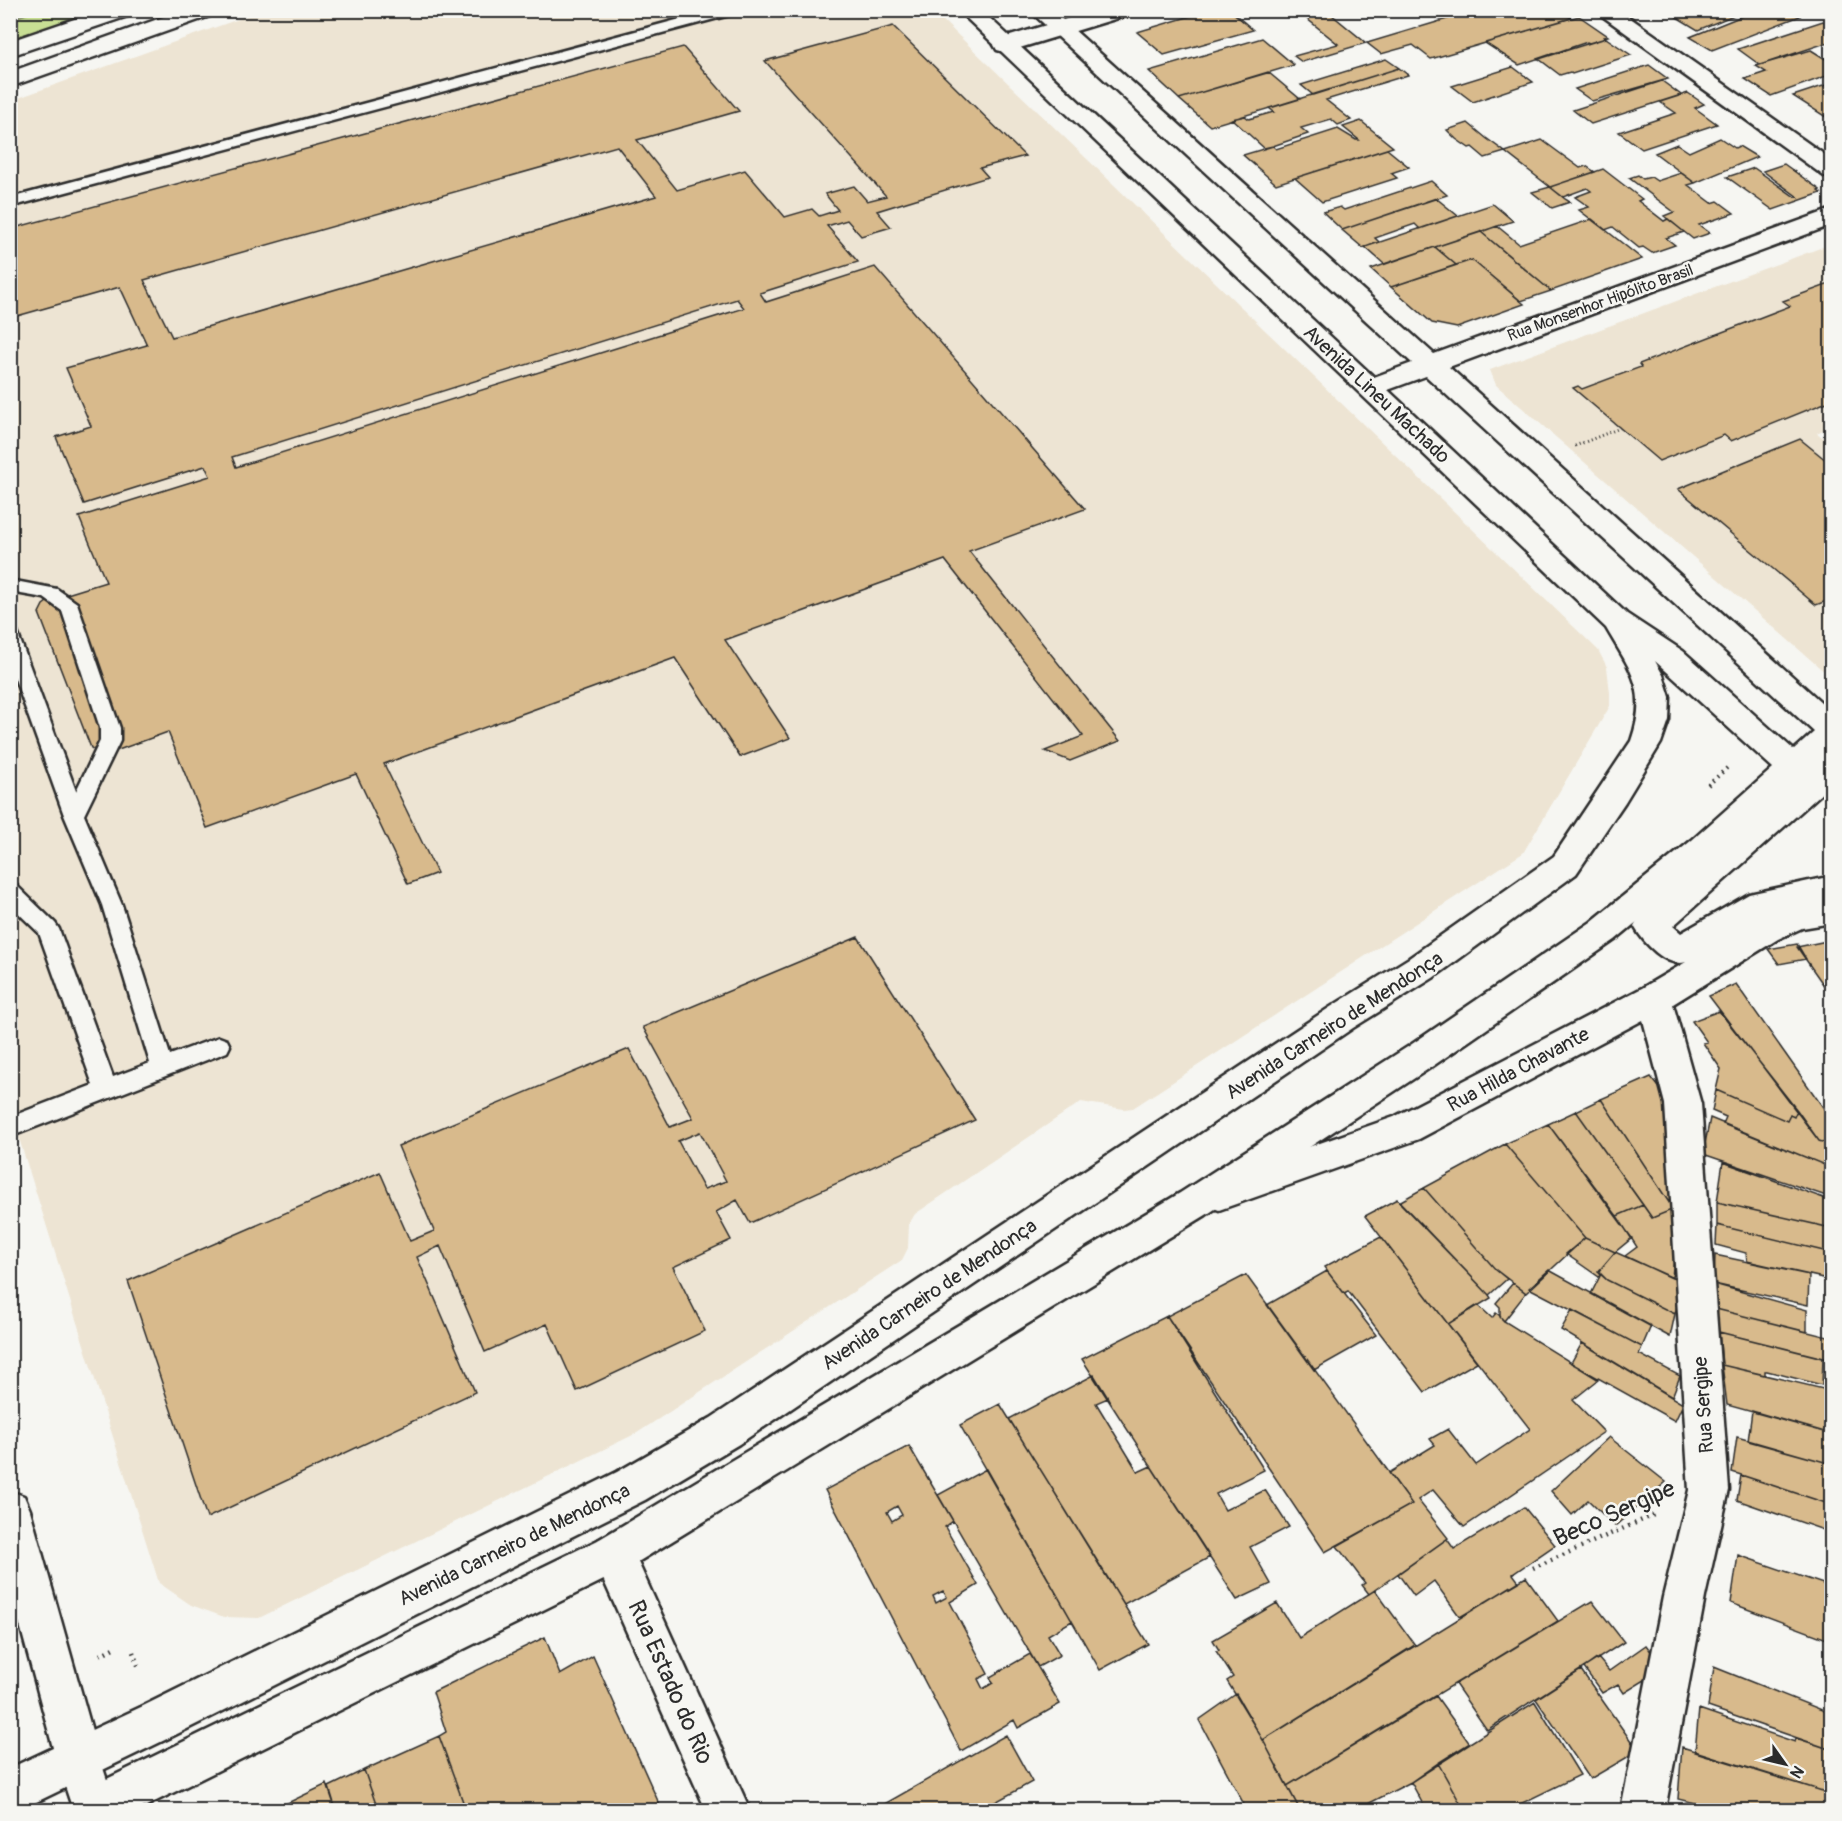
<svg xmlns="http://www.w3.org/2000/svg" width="1842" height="1821" font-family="Pangolin,sans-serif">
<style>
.built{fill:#ede4d3}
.green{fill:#c8de94;stroke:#7a8460;stroke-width:1.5}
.building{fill:#d8ba8c;stroke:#2b2b2b;stroke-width:1.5;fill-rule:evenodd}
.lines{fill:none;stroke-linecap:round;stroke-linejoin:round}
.lane-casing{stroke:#2b2b2b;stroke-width:5}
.street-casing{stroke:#2b2b2b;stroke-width:5}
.secondary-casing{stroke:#2b2b2b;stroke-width:5}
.path-far2{stroke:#2b2b2b;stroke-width:3;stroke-dasharray:1 3;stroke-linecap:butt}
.path-far1{stroke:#2b2b2b;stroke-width:4;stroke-dasharray:1.5 4.5;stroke-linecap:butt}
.path{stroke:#2b2b2b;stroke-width:4.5;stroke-dasharray:1.5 5;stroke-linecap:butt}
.lane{fill:#f6f6f2;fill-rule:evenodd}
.street{fill:#f6f6f2;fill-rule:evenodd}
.secondary{fill:#f6f6f2;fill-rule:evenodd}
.labels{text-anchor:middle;stroke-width:5;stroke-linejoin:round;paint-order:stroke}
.far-street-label{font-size:16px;fill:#2b2b2b;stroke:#f6f6f2}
.street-label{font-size:20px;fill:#2b2b2b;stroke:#f6f6f2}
.near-street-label{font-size:24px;fill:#2b2b2b;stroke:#f6f6f2}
</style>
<rect width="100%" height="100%" fill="#f6f6f2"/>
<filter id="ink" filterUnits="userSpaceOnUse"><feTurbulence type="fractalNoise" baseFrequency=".0167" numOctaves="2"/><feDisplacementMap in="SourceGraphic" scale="12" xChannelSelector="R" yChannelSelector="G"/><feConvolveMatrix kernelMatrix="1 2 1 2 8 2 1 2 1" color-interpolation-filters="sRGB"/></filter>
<g filter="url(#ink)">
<path class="built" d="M261,11h672l665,639 9,17 3,26v13l-87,147 -390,255 -9,1 -43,-7 -166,112 -6,10 -1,24 -6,12 -265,173 -378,185 -35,-1 -33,-12 -32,-22 -148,-470 -1,-1012z
M1831,244v182l-14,7 14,11v228l-4,2 -331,-289 -6,-15z"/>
<path class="green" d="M36,11h68l-93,31 -1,-23z"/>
<path class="building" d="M1211,10h19l23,20 -89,25 -27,-23z
M1296,10h30l40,33 -64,19 -8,-6 44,-12z
M1477,10h83l11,8 -140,41 -18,-14 -32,9 -14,-11z
M1665,10h81l-48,20z
M1757,10h35l8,6 -88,34 -22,-13z
M1579,16l29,20 -4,1 2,1 -17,5 -2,-1 -68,23 -34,-22z
M1823,21l9,6v14l-72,24 -22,-16z
M893,26l132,130 -45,12 8,9 -111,34 14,16 -30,9 -14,-16 -20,6 31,36 -98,31 6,9 109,-35 210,242 -116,42 151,190 -50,20 -25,-10 38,-15 -138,-176 -220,80 65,98 -50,19 -65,-99 -291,106 53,109 -29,11 -52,-110 -149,54 -39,-96 -58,21h-11l-8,-5 -52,-135 4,-8 8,-6 55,-17 -27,-65 131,-41 -5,-10 -121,38 -28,-67 35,-11 -25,-58 81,-23 -27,-58 -110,31v-89l673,-182 56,64 -102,29 40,50 68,-20 40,47 27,-8 7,7 19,-6 -13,-16 29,-8 13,15 19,-5 -121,-135zM617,146l39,50 -484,141 -28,-57zM737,299l7,9 -508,159 -4,-10z
M1262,38l32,27 -115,34 -30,-28z
M1606,38l25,17 -59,19 -2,-2 -10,3 -21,-16z
M1811,50l21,13v11l-61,22 -26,-17 21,-7 -10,-6z
M1386,59l13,9 -86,27 -12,-10z
M1649,65l19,14 -76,22 -17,-12z
M1513,67l20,15 -60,20 -21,-16z
M1399,68l9,7 -82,25 25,20 -13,5 -7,-6 -30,9 7,6 -35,12 -9,2 -32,-29 13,-3 4,3 25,-7 -5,-4z
M1268,72l32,27 -90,27 -31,-27z
M1662,81l19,14 -90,29 -18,-14z
M1832,83v38l-39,-25z
M1688,93l16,11 -9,4 22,16 -75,25 -23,-17 57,-19 -16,-11z
M1361,121l32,26 -117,37 -33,-29 30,-9 3,3 62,-20 18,11h3l-16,-13z
M1468,123l18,15 19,14 -20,6 -13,-11 -3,1 -13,-9 -9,-9z
M1720,138l15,10 4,-2 18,11 -62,26 -40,-30 22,-9 12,8z
M1542,140l38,28 6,-2 9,6 -45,15 -45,-35z
M1387,149l22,18 -18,6 6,5 -75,24 -27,-24z
M1784,164l36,26 -2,1 3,2 -48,17 -46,-33 27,-9 41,29h3l-35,-26z
M1603,169l39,30 -4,2 26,20 4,-2 16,13 -18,6 9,7 -23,8 -9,-6 -4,1 -26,-21 -8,3 -26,-20 10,-3 -14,-10 16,-6 -4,-3 -24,9 -13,-10z
M1681,173l14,10 -7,2 24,18 6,-2 16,12 -35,12 11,8 -17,6 -29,-23 10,-4 -45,-34 9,-3 5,4 8,-2 6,4z
M1431,181l16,14 -105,35 -19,-18 17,-5 4,3z
M1550,187l15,12 5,3 -18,6 -20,-16z
M1436,198l22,18 -38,13 -5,-5 -40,14 4,4 -16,6 -21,-18z
M1493,204l20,17 -129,43 -19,-17z
M1592,219l50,40 -91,32 -70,-59 16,-6 22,18z
M1481,232l21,18 49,41 -30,10 -49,-41 -16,5 -21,-18z
M1435,247l21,18 -65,22 -20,-18z
M1472,260l52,44 -67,24 -25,-5 -41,-36z
M1832,283v117l-101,41 -7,-6 -65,26 -86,-73 5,-2 4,3 59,-22 -2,-3 151,-58 -7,-5z
M1800,439l32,26v134l-16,6 -138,-116z
M858,937l117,183 -225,103 -13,-23 -21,12 15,28 -58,27 32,64 -128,60 -30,-67 -62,28 -45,-106 -23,11 58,135 -268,126 -79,-237 252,-109 30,69 24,-10 -36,-85 231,-97 41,78 23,-9 -50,-91zM700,1132l26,49 -22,8 -26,-48z
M1832,940v57l-35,-50z
M1797,944l9,15 -27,5 -11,-15z
M1736,984l96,136v25l-13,-4 -110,-145z
M1719,1011l78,99 -3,7 -4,-2 -3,6 -71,-31 5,-21 -18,-26 4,-1 -15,-21z
M1651,1077l15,19 13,104 -11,1 -67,-102z
M1716,1090l71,31 3,-6 4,2 3,-7 22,31 13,4v23l-109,-44 3,-7 -14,-6z
M1601,1099l67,102 6,8 -22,9 -76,-107z
M1576,1111l67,94 -26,11 -69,-92z
M1710,1118l122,50v30l-129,-44z
M1548,1124l84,114 -17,14 -30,-14 -80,-94z
M1505,1144l80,94 -59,55 -30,-23 -72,-82z
M1723,1162l109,39 -1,27 -114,-26z
M1424,1188l72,82 11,9 -18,16 -90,-93z
M1397,1199l92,96 2,3 -43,26 -83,-108z
M1679,1200l-7,78 -47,-22 12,-9 -20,-31 26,-11 9,13 22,-9 -6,-8z
M1717,1202l115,26v25l-115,-28z
M1717,1225l115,28v27l-85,-19 -1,-8 -30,-8z
M1381,1237l96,125 -52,30 -77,-101 -4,2 -20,-26z
M1585,1238l30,14 -17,20 3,2 -2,3 -33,-23z
M1615,1252l67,30 -7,32 -68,-34 -9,-8z
M1715,1255l94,20 -1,30 -94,-21z
M1549,1270l102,56 -9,21 -113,-59z
M1327,1271l49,64 -62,35 -47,-65z
M1601,1274l6,6 68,34 -5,23 -79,-43z
M1246,1275l166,229 -87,48 -158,-236z
M1513,1283l13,10 -22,28 -4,-4v-10l-4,-4z
M1714,1284l93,26v22l-91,-23z
M1478,1305l14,13 4,-5 3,2 5,6 92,57 2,2 -25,20 31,32 -140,95 -31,-37 -15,10 30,38 -79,56 -7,-9 3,-2 -28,-37 75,-42 -23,-31 46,-28 -5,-6 18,-10 28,36 54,-36 -82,-105z
M1716,1309l116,29v22l-113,-28z
M1572,1310l70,37 -3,7 41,22 -8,21 -111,-67z
M1167,1316l97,154 -48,24 9,16 40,-20 24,37 -39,20 21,37 -34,16 -155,-241z
M1719,1332l104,26 -1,27 -55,-14h-2v4l-43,-10z
M1582,1343l101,61 -8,17 -104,-58z
M1722,1365l110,26v43l-105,-29z
M1094,1375l14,23 -12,5 42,69 13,-6 59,91 -86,47 -115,-185z
M1000,1404l148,240 -48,26 -140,-245z
M1752,1411l80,23v30l-84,-23z
M1609,1437l57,45 -51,44 -27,-26 -16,15 -21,-24z
M1737,1437l95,27v41l-100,-33z
M909,1446l44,75 -8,6 33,58 -28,17 38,72 -10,5 5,10 10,-6 -3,-6 40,-23 30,50 -42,24 -4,-8 -53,31 -136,-261zM897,1506l5,9 -10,6 -5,-9zM943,1591l4,6 -11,6 -3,-7z
M986,1469l86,152 -24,14 12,20 -22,12 -100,-172z
M1741,1475l91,30v28l-95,-33z
M1524,1507l31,38 -42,29 6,8 -59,35 -26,-36 -20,15 -16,-22 49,-35 7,10z
M1738,1555l94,32v54l-101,-38z
M1526,1577l32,44 -271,165 -24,-46z
M1375,1590l40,55 -152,95 -36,-59 6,-4 -17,-26 3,-1 -6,-10 64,-37 22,35z
M1592,1601l32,41 -137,88 -32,-46z
M545,1637l15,38 33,-19 69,154h-196l-27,-74 7,-4 -13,-40z
M1646,1645l16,21 -1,4 -37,23 -6,-9 -16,9 -18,-25 14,-10 11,13z
M1714,1667l118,47v36l-124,-43z
M1581,1670l57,81 -48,28 -54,-80z
M1236,1694l27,46 37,70h-53l-48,-90z
M1436,1696l34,48 -59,38 -55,28h-56l-13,-24z
M1535,1702l45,73 -62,30 4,5h-58l-26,-47z
M1699,1709l96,33 1,-4 36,12v44l-137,-42z
M1006,1735l26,47 -44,24 -2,-4 -15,8h-97z
M439,1736l27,74h-88l-14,-40z
M1682,1747l150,47v16h-109l-45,-11z
M1438,1763l26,47h-38l-15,-28z
M364,1770l14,40h-42l-7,-23z
M327,1784l9,26h-63z"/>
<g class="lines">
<defs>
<path id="lane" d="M10,10h12l-12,7z
M714,10h25l-2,3 -727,194v-9z
M10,580l47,9 20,14 43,125v13l-36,74 38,90 48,150 49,-18 8,3 3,6 -3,6 -217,85v-20l83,-32 -54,-152 -29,-28v-21l7,2 38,37 4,6 54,148 37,-14 -48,-158 -38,-90 -54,-150v-34l7,1 2,5 57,154 24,-50v-13l-38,-117 -18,-13 -34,-6z"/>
<path id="street" d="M101,10h32l-2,5 -121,41v-15z
M183,10h32l-2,5 -203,72v-15z
M1096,10h34l-2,5 -115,35 -8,2 -8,-2 -3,-5 3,-5z
M1594,10h25l213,150v18l-8,-2z
M1832,755v29l-159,142 8,7 68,-39 74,-16 9,3v42l-30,5 -24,11 -105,65 28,100 28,386 -24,107 -40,213h-44l42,-213 26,-107 -24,-386 -22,-84 -224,119 -200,71 -13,-5 -5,-11 5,-11 188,-66 248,-129 44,-26c-20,6 -43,-20 -52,-36l5,-9 182,-159z
M10,1491l14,5 6,14 70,249 17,51h-44l-17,-51 -46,-171z
M613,1534l15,6 122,270h-44l-114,-256 6,-14z"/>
<path id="secondary" d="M958,10h23l393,367 38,-14 -383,-353h23l382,344 398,-145v16l-383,142 383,345v40l-118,106 -99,82 -182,126 -227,149 -578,353 -490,242h-68l6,-16 522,-254 582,-347 229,-147 182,-124 101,-82 81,-72 -118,-107 8,14 7,22 -1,23 -8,23 -36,59 -49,72 -143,104 -80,50 -614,416 -94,56 -474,237 -145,70 -16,3v-42l131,-61 476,-235 94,-54 618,-410 80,-50 145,-102 77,-115c18,-51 0,-70 -25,-113zM1426,376l388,356 -20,18 -111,-99 -56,-37 -239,-224z"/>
</defs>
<use href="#lane" class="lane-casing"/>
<use href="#street" class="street-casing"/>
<use href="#secondary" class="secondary-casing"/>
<path class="path-far2" d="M1575,446l45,-18"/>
<path class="path-far1" d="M1708,785l21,-19"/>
<path class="path" d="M1533,1568l123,-54
M133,1652l6,16
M100,1655l17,-9"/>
<use href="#lane" class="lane"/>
<use href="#street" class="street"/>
<use href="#secondary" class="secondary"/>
</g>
</g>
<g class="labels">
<g class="far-street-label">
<text transform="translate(1600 302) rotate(-20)" y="6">Rua Monsenhor Hipólito Brasil</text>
</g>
<g class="street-label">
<text transform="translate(1377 394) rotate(43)" y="7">Avenida Lineu Machado</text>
<text transform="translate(1334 1025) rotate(-33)" y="7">Avenida Carneiro de Mendonça</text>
<text transform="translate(1518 1069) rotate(-28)" y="7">Rua Hilda Chavante</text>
<text transform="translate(929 1294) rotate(-34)" y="7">Avenida Carneiro de Mendonça</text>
<text transform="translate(1703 1405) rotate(-94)" y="7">Rua Sergipe</text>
<text transform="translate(514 1544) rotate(-26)" y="7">Avenida Carneiro de Mendonça</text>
</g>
<g class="near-street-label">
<text transform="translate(1614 1513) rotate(-24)" y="8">Beco Sergipe</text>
<text transform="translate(671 1682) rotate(66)" y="8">Rua Estado do Rio</text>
</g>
</g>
<rect width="1842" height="1821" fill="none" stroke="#f6f6f2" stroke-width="36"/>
<rect x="18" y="18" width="1806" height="1785" fill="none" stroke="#2b2b2b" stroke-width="2" filter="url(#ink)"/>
<g transform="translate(1785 1764) rotate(124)" stroke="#f6f6f2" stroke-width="4.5" paint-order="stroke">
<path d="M0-4.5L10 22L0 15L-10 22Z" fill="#2b2b2b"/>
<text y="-9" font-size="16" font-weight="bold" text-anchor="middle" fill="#2b2b2b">N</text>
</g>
</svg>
